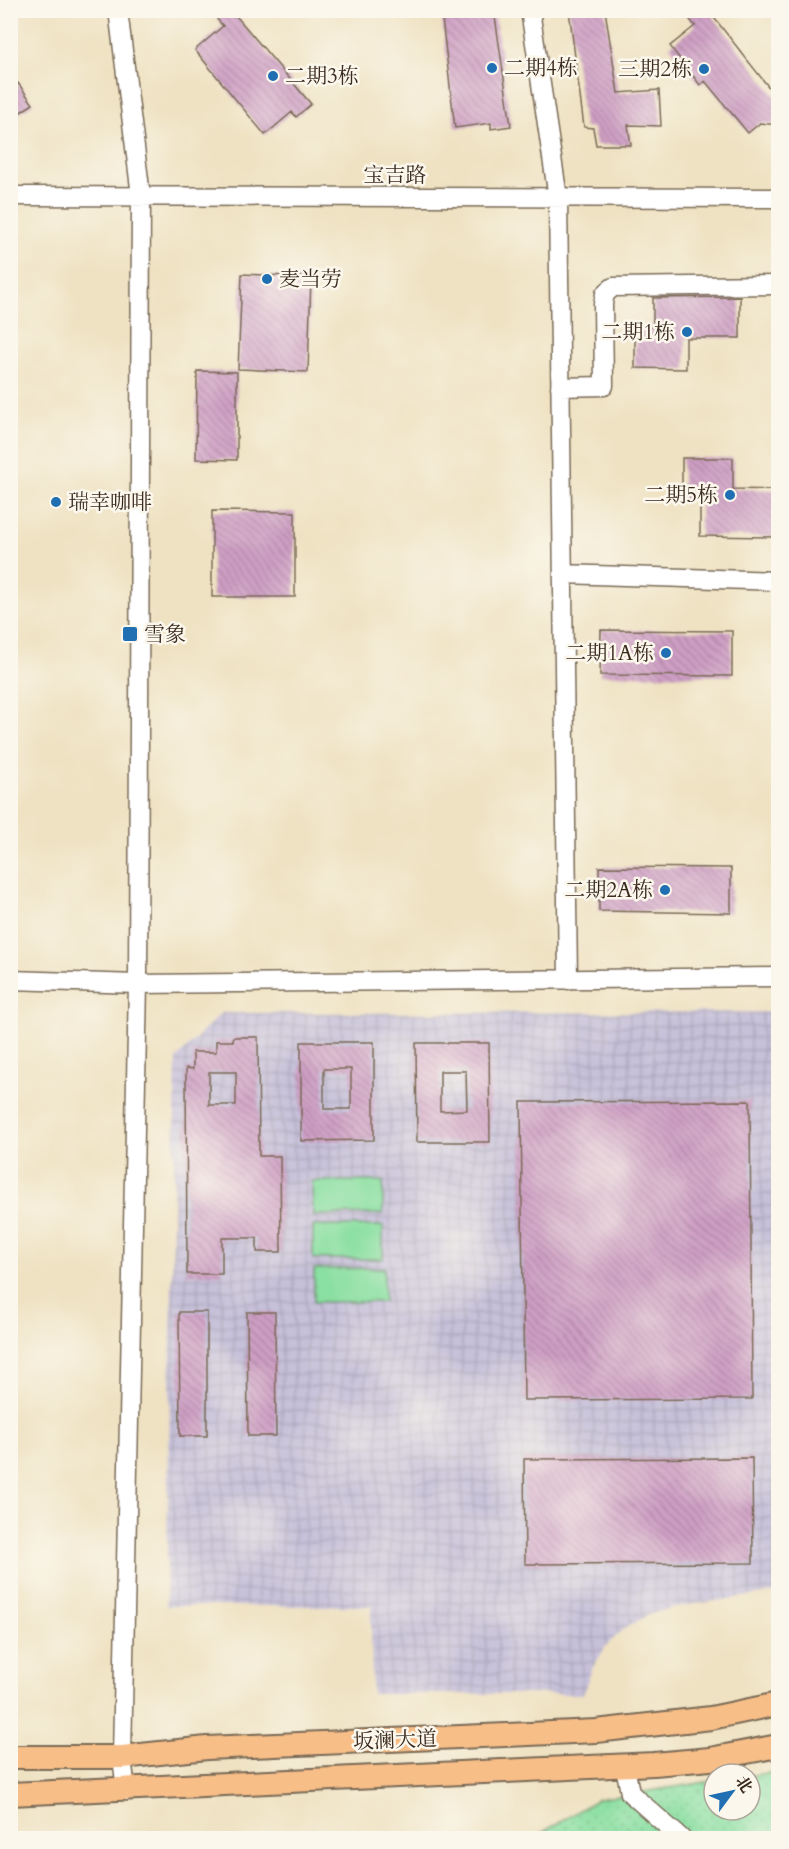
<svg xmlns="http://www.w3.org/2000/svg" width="789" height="1849" font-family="Cardo,'Noto Serif SC',serif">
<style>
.industrial{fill:url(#industrial-grid)}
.park{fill:url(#park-dots);stroke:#628460;stroke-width:1.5}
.garden{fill:#8adfa2;stroke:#628460;stroke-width:1.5}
.building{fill:url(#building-back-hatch);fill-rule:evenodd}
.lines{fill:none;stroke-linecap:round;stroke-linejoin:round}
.minor-casing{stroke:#7a6a57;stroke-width:21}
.major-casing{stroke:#7a6a57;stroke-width:26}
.minor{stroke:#fff;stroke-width:18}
.major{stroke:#f7be88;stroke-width:22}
.poi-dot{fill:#1f6fb2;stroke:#fbf7ec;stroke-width:2}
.labels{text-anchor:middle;stroke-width:5;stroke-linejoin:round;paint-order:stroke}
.poi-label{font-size:21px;fill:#3b2a1e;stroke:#fbf7ec;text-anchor:start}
.street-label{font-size:21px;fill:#3b2a1e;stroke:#fbf7ec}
</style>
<defs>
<pattern id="industrial-grid" width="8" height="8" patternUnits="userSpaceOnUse" patternTransform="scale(1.5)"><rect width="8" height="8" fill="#c6c0d9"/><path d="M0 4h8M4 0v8" fill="none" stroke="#aba5ba"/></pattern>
<pattern id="park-dots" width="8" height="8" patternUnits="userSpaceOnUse" patternTransform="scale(1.5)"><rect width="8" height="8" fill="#8adfa2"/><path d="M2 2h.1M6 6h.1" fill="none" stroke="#78c08b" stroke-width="1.8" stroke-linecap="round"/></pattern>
<pattern id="building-back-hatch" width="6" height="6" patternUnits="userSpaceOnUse" patternTransform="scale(1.5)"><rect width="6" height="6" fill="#cf9fc5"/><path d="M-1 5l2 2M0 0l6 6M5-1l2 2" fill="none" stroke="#a9829f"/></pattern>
</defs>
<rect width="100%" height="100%" fill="#fbf7ec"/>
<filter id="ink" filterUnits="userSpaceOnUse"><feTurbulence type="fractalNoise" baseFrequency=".0167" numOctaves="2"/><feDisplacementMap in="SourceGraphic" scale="12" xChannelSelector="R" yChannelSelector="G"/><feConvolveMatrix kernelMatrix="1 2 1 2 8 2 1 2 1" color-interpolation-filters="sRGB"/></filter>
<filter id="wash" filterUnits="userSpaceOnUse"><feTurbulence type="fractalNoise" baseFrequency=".008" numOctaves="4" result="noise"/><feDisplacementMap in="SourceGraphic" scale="24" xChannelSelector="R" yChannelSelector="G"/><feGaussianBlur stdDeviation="1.35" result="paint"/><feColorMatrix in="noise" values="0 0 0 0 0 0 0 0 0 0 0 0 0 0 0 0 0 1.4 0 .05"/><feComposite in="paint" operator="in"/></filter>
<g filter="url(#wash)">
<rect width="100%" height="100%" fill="#efe2c2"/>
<path class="industrial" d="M778,1012v580l-104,15 -26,8 -23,13 -19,18 -14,23 -9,25h-211l-1,-88h-205l10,-547 45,-46z"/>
<path class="park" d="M778,1771v67h-245l65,-39 116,-18v29h36v-34z"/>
<path class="garden" d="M312,1181h71v33l-70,1z
M313,1226h70v33h-70z
M384,1268v34h-70v-33z"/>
<g id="blocks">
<path class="building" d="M227,10h4l80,94 -15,13 -4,-5 -27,23 -70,-85 28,-24 -6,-7z
M478,10h16l17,116 -20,3v-6l-36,5 -13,-109 36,-6z
M569,10h36l13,83 41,-3 2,36 -33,-1 3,20h-35l-3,-17 -9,-1z
M693,10h15l70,89v26l-18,-2 -12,10 -43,-52 -5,4 -30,-39 25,-20 -8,-10z
M18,83l15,21 -23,15v-31z
M242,274l69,3 -3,95 -70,-3z
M740,297v41h-54v31l-51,-1v-42l18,1v-29z
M197,371l40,1v88l-41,-1z
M682,458h51v31l45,1v47l-78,-1v-36h-18z
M212,511l83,1v85h-83z
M601,630l131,1v45l-132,-1z
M599,867l132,1v45l-132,-2z
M233,1037h25l1,119h21l1,96h-24v-14h-35v36h-35l-1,-206 7,1v-17h23v-11h17zM209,1072h27v33h-27z
M301,1042h73v98l-73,1zM324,1069h27v40h-27z
M416,1043h73l1,99h-73zM440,1071h26l1,39 -27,1z
M750,1101l2,298 -228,1 -3,-298z
M179,1312h28v124h-27z
M247,1312h28l1,124h-28z
M752,1458l1,105 -228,1 -1,-105z"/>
</g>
</g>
<g filter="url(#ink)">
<use href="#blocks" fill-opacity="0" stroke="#7a6a57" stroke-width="1.5"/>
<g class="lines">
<defs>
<path id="minor" d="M118,10l23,186 -3,788 -16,773 4,34
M530,10l28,188 10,782
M10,196l768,2
M560,387l44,-1 -1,-82 2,-10 8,-7 165,-2
M563,574l215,7
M10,980l128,4 640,-7
M625,1766l5,27 51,45"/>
<path id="major" d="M10,1757h112l85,-9 389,-17 115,-13 67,-14
M10,1794l644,-30 56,-5 68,-13"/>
</defs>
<use href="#minor" class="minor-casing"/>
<use href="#major" class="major-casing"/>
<use href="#minor" class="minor"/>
<use href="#major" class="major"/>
</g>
</g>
<g class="poi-dot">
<circle cx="492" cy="68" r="6"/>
<circle cx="704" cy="69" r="6"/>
<circle cx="273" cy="76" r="6"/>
<circle cx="267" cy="279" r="6"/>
<circle cx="687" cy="332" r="6"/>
<circle cx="730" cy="495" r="6"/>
<circle cx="56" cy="502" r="6"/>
<rect x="122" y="626" width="16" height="16" rx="3"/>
<circle cx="666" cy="653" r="6"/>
<circle cx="665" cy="890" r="6"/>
</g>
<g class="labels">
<g class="poi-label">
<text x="504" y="75">二期4栋</text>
<text x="692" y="76" text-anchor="end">三期2栋</text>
<text x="285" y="83">二期3栋</text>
<text x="279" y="286">麦当劳</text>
<text x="675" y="339" text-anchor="end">二期1栋</text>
<text x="718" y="502" text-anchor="end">二期5栋</text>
<text x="68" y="509">瑞幸咖啡</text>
<text x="144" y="641">雪象</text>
<text x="654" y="660" text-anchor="end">二期1A栋</text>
<text x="653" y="897" text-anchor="end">二期2A栋</text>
</g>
<g class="street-label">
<text x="395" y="182">宝吉路</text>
<text transform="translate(395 1740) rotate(-2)" y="7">坂澜大道</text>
</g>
</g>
<rect width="789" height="1849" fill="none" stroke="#fbf7ec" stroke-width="36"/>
<g transform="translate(732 1792) rotate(57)"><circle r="28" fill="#fbf7ec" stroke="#aea59a" stroke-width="1.5"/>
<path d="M0-4.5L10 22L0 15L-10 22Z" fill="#1f6fb2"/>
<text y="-9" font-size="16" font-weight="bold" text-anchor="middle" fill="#3b2a1e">北</text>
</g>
</svg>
